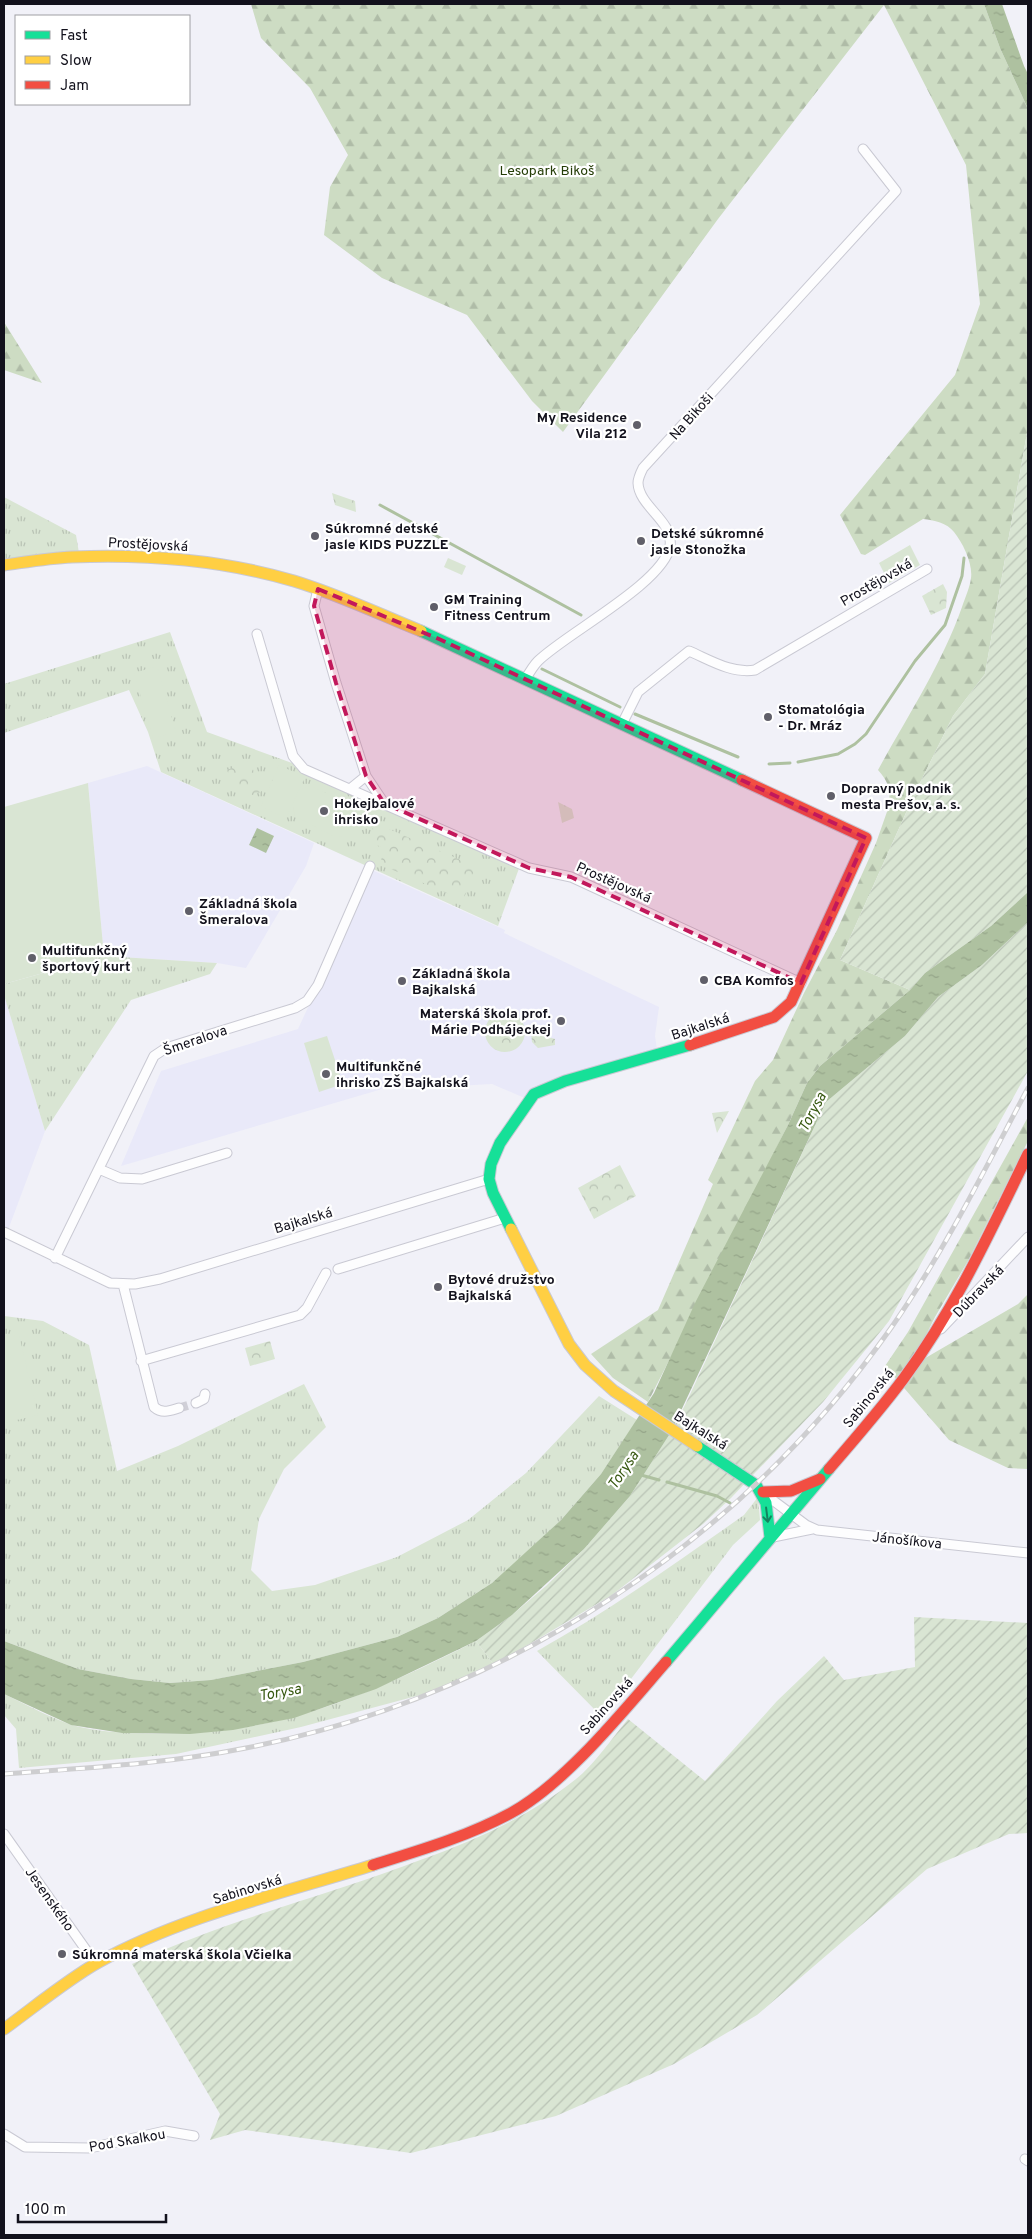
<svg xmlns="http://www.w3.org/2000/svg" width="1032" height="2239" font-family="Overpass,sans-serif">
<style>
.built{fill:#e9e9f9}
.grass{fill:url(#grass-tufts)}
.forest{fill:url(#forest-firs)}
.park{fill:url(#park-crowns)}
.garden{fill:url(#garden-furrows)}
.pitch{fill:#d9e5d3}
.water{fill:url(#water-ripples)}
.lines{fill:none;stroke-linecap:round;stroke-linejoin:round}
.stream{stroke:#aec1a0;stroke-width:3}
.street-tunnel{stroke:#d0cfd7;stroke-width:9;stroke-dasharray:9 4.5;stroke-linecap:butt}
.street-casing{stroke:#c9c9d3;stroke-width:11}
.fast-casing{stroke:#c9c9d3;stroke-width:13}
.slow-casing{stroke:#c9c9d3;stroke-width:13}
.jam-casing{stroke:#c9c9d3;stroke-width:13}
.street{stroke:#fdfdfe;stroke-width:9}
.fast{stroke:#16e098;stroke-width:11}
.slow{stroke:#ffcf43;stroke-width:11}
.jam{stroke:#f24e42;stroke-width:11}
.rail-casing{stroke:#ceced0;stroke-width:5}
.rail{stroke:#fff;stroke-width:3;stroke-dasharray:9;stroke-linecap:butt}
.oneway{stroke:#148360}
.marked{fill:#c2185b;fill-opacity:0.2;stroke:#c2185b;stroke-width:4;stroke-dasharray:10 6;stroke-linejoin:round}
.poi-dot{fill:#605f69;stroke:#fff;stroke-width:2}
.labels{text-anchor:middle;stroke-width:4.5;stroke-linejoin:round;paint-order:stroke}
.park-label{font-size:14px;fill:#253d07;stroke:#fff}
.street-label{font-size:14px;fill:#12111c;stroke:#fff}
.poi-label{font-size:14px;font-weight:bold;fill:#12111c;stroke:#fff;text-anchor:start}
.water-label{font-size:15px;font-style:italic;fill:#375810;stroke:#fff}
</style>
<defs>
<pattern id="grass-tufts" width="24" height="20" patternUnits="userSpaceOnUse" patternTransform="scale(1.25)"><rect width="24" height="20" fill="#d9e5d3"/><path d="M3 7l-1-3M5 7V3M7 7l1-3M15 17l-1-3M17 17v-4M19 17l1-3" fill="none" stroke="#b9c3b5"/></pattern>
<pattern id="forest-firs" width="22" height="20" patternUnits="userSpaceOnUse" patternTransform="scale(1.25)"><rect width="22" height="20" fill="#cddcc3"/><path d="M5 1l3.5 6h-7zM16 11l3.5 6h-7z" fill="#afbca7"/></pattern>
<pattern id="park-crowns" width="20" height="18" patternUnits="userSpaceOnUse" patternTransform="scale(1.25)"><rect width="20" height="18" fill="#d9e5d3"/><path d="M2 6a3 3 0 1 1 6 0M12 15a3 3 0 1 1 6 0" fill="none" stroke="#b9c3b5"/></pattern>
<pattern id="garden-furrows" width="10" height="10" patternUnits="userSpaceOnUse" patternTransform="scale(1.25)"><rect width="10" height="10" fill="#d9e5d3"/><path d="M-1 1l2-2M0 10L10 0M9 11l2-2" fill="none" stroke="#b9c3b5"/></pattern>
<pattern id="water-ripples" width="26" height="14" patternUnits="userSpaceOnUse" patternTransform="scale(1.25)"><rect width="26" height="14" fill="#aec1a0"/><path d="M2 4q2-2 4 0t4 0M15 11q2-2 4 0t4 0" fill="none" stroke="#95a589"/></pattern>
</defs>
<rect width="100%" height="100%" fill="#f1f1f8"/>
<path class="built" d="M147,766l167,77 -8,23 -60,102 -29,-5 -113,-7 -16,-173z
M372,870l133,60 -1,3 155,74 -4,29 3,20 -131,43 -35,-15 -55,3h-48l-268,79 40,-95 137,-42z
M4,995l41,136 -40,107h-1z"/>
<path class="grass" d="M4,497l72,38 4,24 -76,5z
M170,632l37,100 85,31 229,100 -23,63 -337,-154 -13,-40 -19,-42 -125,43v-49z
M104,956l113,7 -7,11 -79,26 -86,131 -41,-136v-11z
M4,1316l39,5 46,24 28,126 61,-25 126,-62 22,43 -42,42 -25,50 -8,51 21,21 43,-6 82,-28 71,-37 58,-47 73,-77 38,24 -36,54 -40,46 -40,38 -29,25 -54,35 -41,19 -94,25 -92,18 -41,3 -39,-4 -53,-10 -74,-28z
M758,1497l2,23 -27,25 -131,172 -65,-66c72,-40 139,-88 207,-136z
M476,1641l18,24 -70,29 -123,33 -125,27 -157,14 -3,-39 -12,-14v-21c21,10 43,22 65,30 25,8 58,9 83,10 125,2 215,-38 324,-93z"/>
<path class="forest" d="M251,4h733l16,44 28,61v318l-43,247 -32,42 -39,79 -74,165 70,30 -90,76 -13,17 -19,42 -140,277 -35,-24 -22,-24 67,-44 55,-126 -5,-4 47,-99 18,-21 31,-67 33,-63 39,-87 13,-37c1,-17 1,-22 -11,-36 29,-53 64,-106 84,-163 3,-9 8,-20 9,-29 2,-14 -8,-35 -17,-46 -7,-9 -20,-12 -31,-13l-58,36 -4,-1 -21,-39 115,-140 25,-71 -14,-139 -82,-160 -166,214 -155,213 -31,-31 -65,-86 -85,-37 -58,-43 6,-48 18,-32 -38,-67 -49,-50z
M4,322l38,61 -38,-13z
M1028,1117v24l-59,118 -34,58 -25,50 108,-63 10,-10v175l-20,-1 -59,-28 -64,-74 23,-34z"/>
<path class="park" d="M332,493l23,8 1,11 -21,-7z
M943,584l4,8 -1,16 -15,7 -9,-19z
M250,761l11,31 -22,8 -12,-30z
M558,802l14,7 2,9 -12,5z
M375,823l102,44 -14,33 -84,-36 7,-15 -19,-8z
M485 1032a20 20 0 1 1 40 0a20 20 0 1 1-40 0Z
M531,1032l24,7v6l-17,3 -6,-6z
M729,1111l-12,22 -5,-20z
M620,1165l16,31 -42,23 -16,-31z
M270,1341l5,18 -25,7 -5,-18z"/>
<path class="garden" d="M1028,427v465l-37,34 -66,47 -15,17 -70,-30 74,-165 39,-79 32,-42z
M1028,922v149l-139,250 -66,81 -92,96 -28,26 -91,71 -118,70 -18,-24 36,-26 34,-29 38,-37 46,-53 41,-64 15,-29 140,-301 79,-66 33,-39 44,-32z
M914,1617l114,6v210l-19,1 -82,35 -170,146 -83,49 -118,52 -145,37 -166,-23 -35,10 10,-26 -88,-150c93,-44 195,-68 291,-105 55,-20 107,-43 153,-80 18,-14 37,-42 52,-60l77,62 72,-80 47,-45 20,24 71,-13z"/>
<path class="pitch" d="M910,545l10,20 -31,18 -10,-20z
M448,558l18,8 -4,9 -18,-8z
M157,666l19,66 -23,6 -19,-65z
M279,765l26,12 -19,41 -25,-12z
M88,783l16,173 -100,28v-177z
M311,786l40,18 4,5v7l-12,20 -8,1 -40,-21 -2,-9 9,-18z
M327,1036l16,48 -24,8 -15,-49z
M19,1335l19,80 -34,8v-85z"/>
<path class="water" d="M984,4h18l22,62 4,8v35l-28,-61z
M257,828l17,8 -8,17 -17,-8z
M1028,892v30l-46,43 -44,32 -33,39 -79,66 -155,330 -41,64 -46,53 -72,66 -36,26 -100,48 -82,29 -61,12 -43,4 -68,-1 -51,-8 -67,-31v-53l74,28 53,10 39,4 41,-3 92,-18 94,-25 41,-19 54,-35 69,-63 40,-46 53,-81 42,-92 92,-176 19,-42 13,-17 90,-76 15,-17 66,-47z"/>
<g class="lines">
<path class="stream" d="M380,505l201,110
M542,669l78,38
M635,714l103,43
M798,762l40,-8 17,-10 11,-10 49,-73 30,-36 17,-49 2,-18
M769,764l21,-1
M641,1475l18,5
M667,1482l50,14 13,7"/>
<path class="street-tunnel" d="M179,1408l17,-5"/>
<defs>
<path id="street" d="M318,589l-4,17 22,77 30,93 18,27
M257,634l36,122 11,13 225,99 42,9 230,106
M525,680c4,-7 8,-14 13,-19 27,-27 126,-78 132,-115 4,-25 -31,-39 -32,-63 0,-5 3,-11 5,-15l253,-277 -33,-42
M622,724l16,-32 51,-41c21,9 43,23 66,19l172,-101
M350,789l16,-13
M99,1169l21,9 22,1 85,-26
M4,1232l106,51 25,1 25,-5 329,-100
M55,1258l99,-202 12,-8 129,-40 12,-7 11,-16 52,-119
M338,1269l167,-51
M123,1284l31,123c8,7 15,4 25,1
M941,1329l87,-92
M141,1361l159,-46 7,-7 19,-35
M196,1403l8,-4 1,-5
M763,1493l43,32 11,5 211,23
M773,1537l39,-8
M4,1834l92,130
M4,2134l21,13 65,1 75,-17 29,5
M1025,2159l3,2"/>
<path id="fast" d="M421,631l321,149
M511,1229l-18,-36 -4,-14 2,-15 9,-21 34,-49 31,-13 125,-36
M697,1446l59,39 10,18 4,34
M666,1662l163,-193"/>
<path id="slow" d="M4,565c22,-3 45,-7 68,-8 74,-3 151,3 222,24 43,13 85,33 127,50
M511,1229l58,115 16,21 29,26 83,55
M4,2029c29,-21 63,-49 93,-66 85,-47 183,-69 276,-98"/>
<path id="jam" d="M690,1045l84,-28 17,-15 75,-164 -124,-58
M829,1469c26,-30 52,-60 75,-91 51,-69 87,-148 124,-224
M763,1492l28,-1 29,-12
M373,1865c48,-15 93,-28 138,-52 55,-30 114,-104 155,-151"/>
</defs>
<use href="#street" class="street-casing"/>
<use href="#fast" class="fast-casing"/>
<use href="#slow" class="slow-casing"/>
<use href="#jam" class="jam-casing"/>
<use href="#street" class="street"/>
<use href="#fast" class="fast"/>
<use href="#slow" class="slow"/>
<use href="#jam" class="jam"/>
<defs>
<path id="rail" d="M4,1774c81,-6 162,-10 242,-26 259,-51 493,-204 645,-420 53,-76 94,-159 137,-240"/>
</defs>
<use href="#rail" class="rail-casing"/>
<use href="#rail" class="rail"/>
</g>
<defs><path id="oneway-shaft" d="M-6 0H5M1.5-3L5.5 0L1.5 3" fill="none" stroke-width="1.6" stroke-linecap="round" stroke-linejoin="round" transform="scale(1.25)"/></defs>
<use class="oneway" href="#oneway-shaft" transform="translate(767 1515) rotate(83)"/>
<path class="marked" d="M318,589l121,50 427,199 -65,145 -230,-106 -42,-9 -145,-65 -18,-27 -30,-93 -22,-77z"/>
<g class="poi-dot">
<circle cx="637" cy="425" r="5"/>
<circle cx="315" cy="536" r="5"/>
<circle cx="641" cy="541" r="5"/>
<circle cx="434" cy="607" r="5"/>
<circle cx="768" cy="717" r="5"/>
<circle cx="831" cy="796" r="5"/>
<circle cx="324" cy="811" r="5"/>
<circle cx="189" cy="911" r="5"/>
<circle cx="32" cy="958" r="5"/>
<circle cx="704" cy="980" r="5"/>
<circle cx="402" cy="981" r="5"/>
<circle cx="561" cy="1021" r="5"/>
<circle cx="326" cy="1074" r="5"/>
<circle cx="438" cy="1287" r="5"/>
<circle cx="62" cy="1954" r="5"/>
</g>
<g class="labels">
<g class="park-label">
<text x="547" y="175">Lesopark Bikoš</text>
</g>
<g class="street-label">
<text transform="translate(691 416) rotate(-48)" y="5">Na Bikoši</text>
<text transform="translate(148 544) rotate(3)" y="5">Prostějovská</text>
<text transform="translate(876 582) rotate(-30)" y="5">Prostějovská</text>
<text transform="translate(614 882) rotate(24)" y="5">Prostějovská</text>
<text transform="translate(700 1026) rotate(-18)" y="5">Bajkalská</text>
<text transform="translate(195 1040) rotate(-19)" y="5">Šmeralova</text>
<text transform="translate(303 1220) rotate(-17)" y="5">Bajkalská</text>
<text transform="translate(978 1291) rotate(-46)" y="5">Dúbravská</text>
<text transform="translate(868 1398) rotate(-51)" y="5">Sabinovská</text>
<text transform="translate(701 1430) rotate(32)" y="5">Bajkalská</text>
<text transform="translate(907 1540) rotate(6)" y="5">Jánošíkova</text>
<text transform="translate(606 1706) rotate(-48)" y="5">Sabinovská</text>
<text transform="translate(247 1889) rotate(-17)" y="5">Sabinovská</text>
<text transform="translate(50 1899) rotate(55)" y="5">Jesenského</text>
<text transform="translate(127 2140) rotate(-10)" y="5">Pod Skalkou</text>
</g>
<g class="poi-label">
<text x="627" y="422" text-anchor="end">My Residence<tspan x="627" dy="16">Vila 212</tspan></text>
<text x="325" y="533">Súkromné detské<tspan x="325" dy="16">jasle KIDS PUZZLE</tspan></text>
<text x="651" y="538">Detské súkromné<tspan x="651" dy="16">jasle Stonožka</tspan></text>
<text x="444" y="604">GM Training<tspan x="444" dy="16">Fitness Centrum</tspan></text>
<text x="778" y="714">Stomatológia<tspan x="778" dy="16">- Dr. Mráz</tspan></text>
<text x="841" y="793">Dopravný podnik<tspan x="841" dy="16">mesta Prešov, a. s.</tspan></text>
<text x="334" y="808">Hokejbalové<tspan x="334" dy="16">ihrisko</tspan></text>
<text x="199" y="908">Základná škola<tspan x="199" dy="16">Šmeralova</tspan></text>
<text x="42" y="955">Multifunkčný<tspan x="42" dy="16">športový kurt</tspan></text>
<text x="412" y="978">Základná škola<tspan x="412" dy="16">Bajkalská</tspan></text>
<text x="714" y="985">CBA Komfos</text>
<text x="551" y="1018" text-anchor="end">Materská škola prof.<tspan x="551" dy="16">Márie Podhájeckej</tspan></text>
<text x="336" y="1071">Multifunkčné<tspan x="336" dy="16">ihrisko ZŠ Bajkalská</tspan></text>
<text x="448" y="1284">Bytové družstvo<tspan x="448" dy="16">Bajkalská</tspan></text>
<text x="72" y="1959">Súkromná materská škola Včielka</text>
</g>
<g class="water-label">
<text transform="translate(812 1112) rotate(-62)" y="5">Torysa</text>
<text transform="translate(623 1470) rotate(-56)" y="5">Torysa</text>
<text transform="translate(280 1692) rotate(-10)" y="5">Torysa</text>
</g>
</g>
<rect width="1032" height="2239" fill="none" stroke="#12111c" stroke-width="10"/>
<rect x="15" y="15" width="175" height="90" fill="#ffffff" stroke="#a0a0a4"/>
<rect x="25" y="31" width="25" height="8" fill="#16e098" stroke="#a0a0a4"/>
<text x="60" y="40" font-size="15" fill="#12111c">Fast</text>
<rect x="25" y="56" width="25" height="8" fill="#ffcf43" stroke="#a0a0a4"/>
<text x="60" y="65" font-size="15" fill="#12111c">Slow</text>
<rect x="25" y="81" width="25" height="8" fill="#f24e42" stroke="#a0a0a4"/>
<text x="60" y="90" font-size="15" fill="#12111c">Jam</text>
<path d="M18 2214v8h148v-8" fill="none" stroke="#12111c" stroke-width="2.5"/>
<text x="25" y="2214" font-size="15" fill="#12111c" stroke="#ffffff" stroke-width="4" paint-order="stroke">100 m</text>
</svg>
